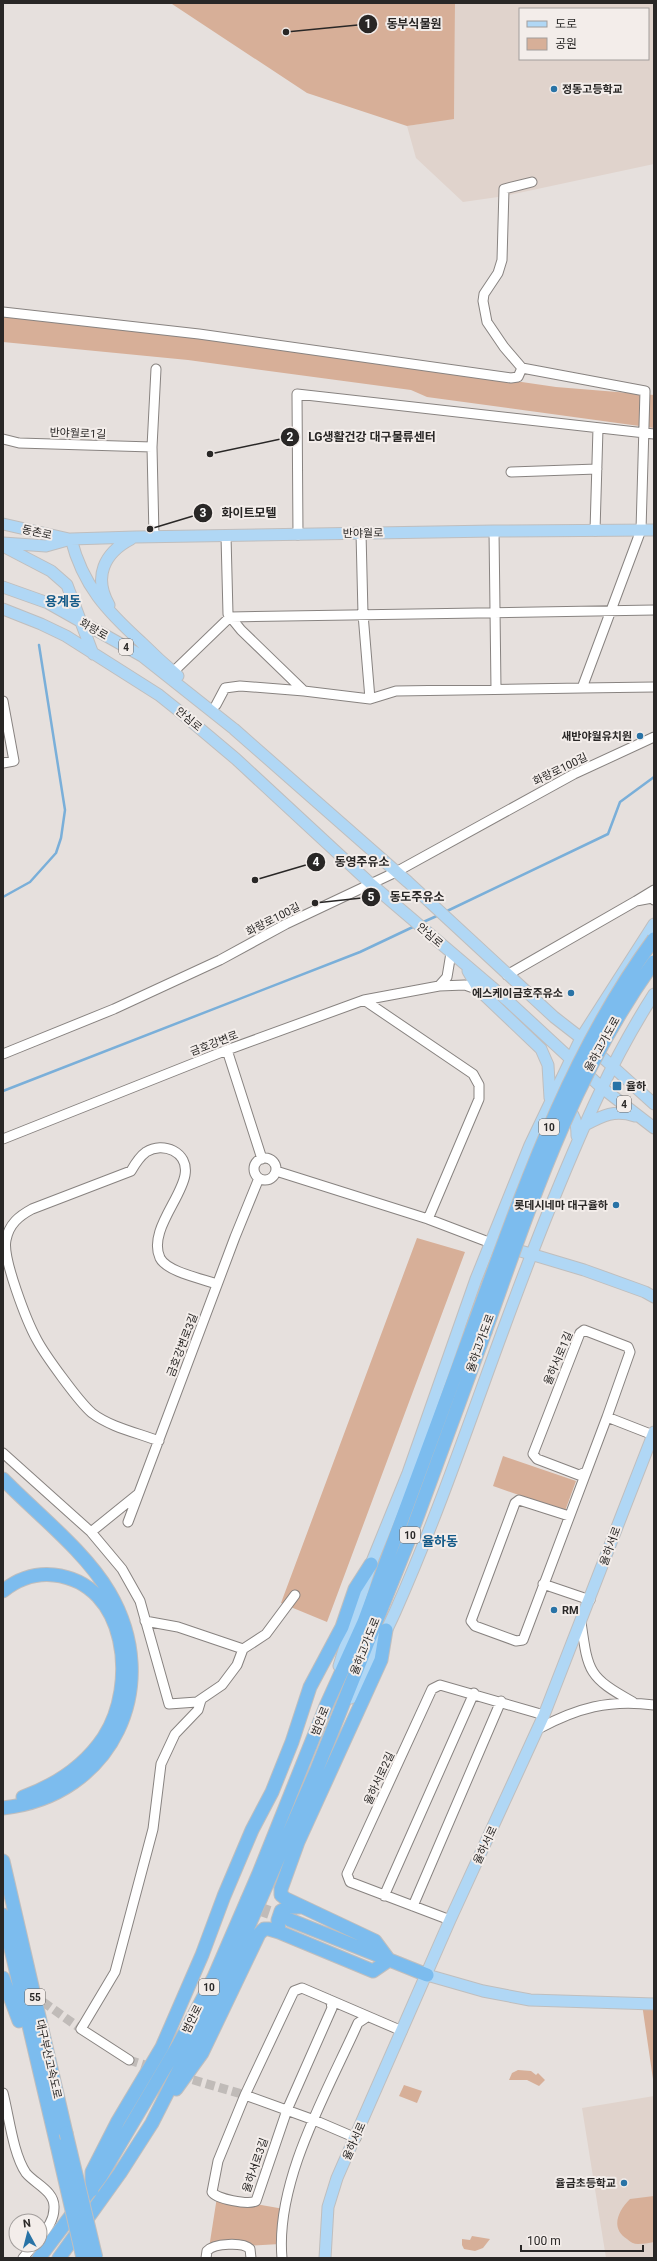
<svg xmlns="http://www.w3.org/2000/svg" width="657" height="2261" font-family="Roboto,'Noto Sans KR',sans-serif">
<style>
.built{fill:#e0d3cc;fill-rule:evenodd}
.green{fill:#d7af98}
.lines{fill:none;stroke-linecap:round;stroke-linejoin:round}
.stream{stroke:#7aafd9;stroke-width:2.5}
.minor-tunnel{stroke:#c0bbb8;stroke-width:9;stroke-dasharray:9 4.5;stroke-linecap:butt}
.highway-tunnel{stroke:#c0bbb8;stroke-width:13;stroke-dasharray:13 6;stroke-linecap:butt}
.minor-casing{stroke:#888380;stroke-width:11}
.major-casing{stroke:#bfbebe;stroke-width:13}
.highway-casing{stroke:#bfbebe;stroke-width:15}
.minor{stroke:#fff;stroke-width:9}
.major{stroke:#b0d7f5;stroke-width:11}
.highway{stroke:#7cbcee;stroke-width:13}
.highway-bridge-casing{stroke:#bfbebe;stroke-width:15;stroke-linecap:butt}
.highway-bridge{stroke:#7cbcee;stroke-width:13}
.poi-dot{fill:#2973a6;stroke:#f3edea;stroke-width:1.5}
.labels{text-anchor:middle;stroke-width:4;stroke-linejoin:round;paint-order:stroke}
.shield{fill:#f3edea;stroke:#666261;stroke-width:1}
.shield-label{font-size:10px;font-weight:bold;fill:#292726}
.poi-label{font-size:11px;font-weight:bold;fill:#292726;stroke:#f3edea;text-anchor:end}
.street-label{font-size:11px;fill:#292726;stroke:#f3edea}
.quarter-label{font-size:13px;font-weight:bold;fill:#145a88;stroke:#f3edea}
.leader{fill:none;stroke:#292726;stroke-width:1.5}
.callout-dot{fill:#292726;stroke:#f3edea;stroke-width:1.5}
.mark-label{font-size:12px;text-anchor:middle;font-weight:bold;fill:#fff}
.callout-label{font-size:12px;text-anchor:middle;font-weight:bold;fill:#292726;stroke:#f3edea;stroke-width:4;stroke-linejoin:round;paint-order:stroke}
</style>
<rect width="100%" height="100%" fill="#e6e0dd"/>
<path class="built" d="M455,3h199v161l-149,32 -42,6 -47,-44 -9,-32 47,-8zM520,9h128v50h-128z
M654,2096v162h-48l-24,-150z"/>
<path class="green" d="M173,3h282l-1,116 -47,7 -100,-33 -135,-89z
M3,317l282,31 271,39 98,8v33l-227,-31 -16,-7 -223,-30 -185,-18z
M417,1238l48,14 -138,370 -46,-19z
M503,1456l73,25 -11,30 -72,-25z
M642,2004h12v82z
M518,2070l13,1 5,4 2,-2 7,7 -6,6 -12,-6h-18l3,-7z
M404,2085l18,6 -5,12 -18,-7z
M654,2196v46c-5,1 -11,2 -16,2 -4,0 -8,-2 -11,-5 -17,-11 -9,-28 3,-40z
M217,2197l67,12 -4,35 -71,4z
M472,2236l18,3 -7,9 -8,3 -11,-2 -2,-4v-6l8,1z"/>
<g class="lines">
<path class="stream" d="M3,897l27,-15 26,-29 5,-15 4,-28 -26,-165
M445,912l163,-78 12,-32 34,-25
M421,923l18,-8
M3,1091l357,-139 55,-26"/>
<path class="minor-tunnel" d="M32,1994l49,35
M129,2060l25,8
M180,2076l65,19"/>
<path class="highway-tunnel" d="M239,1902l50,17"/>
<defs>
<path id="minor" d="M3,312l196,22 312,44 7,-1 4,-9
M3,439l16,4 133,4
M511,472l86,-3
M494,531l2,158
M595,531l3,-103
M361,533l2,81 7,85
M298,535l-1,-141 357,40
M154,536l-2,-89 4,-78
M226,536l2,78 13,16 63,61
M173,672l57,-55 424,-7
M582,688l72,-1
M3,701l11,60 -11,2
M216,705l9,-17 15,-2 64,5 66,8 26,-8 186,-3 59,-158 4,-139 -123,-23 -18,-21 -17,-25 -4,-21 1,-7 14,-21 4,-13 2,-71 28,-7
M654,890l-18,11 16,-3 2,2
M451,953l-4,24 -8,9 26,-1 14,5
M507,975l129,-74
M364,1000l109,74 6,11v14l-51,120
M227,1050l35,109
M3,1054l111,-45 106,-49 66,-36 110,-52 178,-98 80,-37
M3,1139l224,-89 137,-50 75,-14
M254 1169a11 11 0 1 1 22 0a11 11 0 1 1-22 0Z
M276,1171l152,48 63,24
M159,1441c-21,-8 -49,-14 -67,-28 -13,-11 -47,-58 -55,-73 -10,-18 -35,-82 -31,-100 3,-16 13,-24 26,-31l99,-38c4,-7 8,-14 15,-19 17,-11 43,0 39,23 -4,24 -37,57 -25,83 7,14 43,21 57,26
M3,1453l88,79 47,-38
M586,1472l-7,3 -42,-16 -4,-5 47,-121 4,-3 44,17 2,5 -23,65 46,18
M569,1516l-50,-16 -4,3 -44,118 4,5 41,15 7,-1 84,-223
M128,1522l107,-285 24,-59
M91,1532l31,37 18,32 29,103 28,-2 25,-17 15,-20 6,-16 23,-15 29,-39
M543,1584l47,16
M145,1621l33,6 65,22
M581,1622c7,50 7,55 52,80
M538,1729c39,-21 71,-30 116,-24
M384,1896l90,-203
M413,1906l88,-205
M450,1920l-100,-38 -3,-8 85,-185 8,-4 104,30
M328,1999l3,3 1,6 -45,102 -31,91c-8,4 -40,-2 -44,-9l6,-31 27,-66 49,-104 8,-3 100,43
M129,2060l-48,-31 34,-57 38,-143 8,-65 14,-30 23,-24 3,-10
M3,2093c6,23 10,61 23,80 9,11 29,18 28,35 0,12 -7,21 -14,29
M245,2095l69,25 42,18
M23,2258l11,-13
M206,2258l1,-7c7,-8 36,-9 43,-2l1,9
M282,2258c-7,-77 45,-166 76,-235l9,-6"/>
<path id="major" d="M3,524l66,15
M71,539c12,47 36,72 70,103 12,12 24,23 37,34
M3,543l43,3 25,-7 64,-2 359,-6 160,-1
M3,546l48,25 16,14 26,69
M3,587l45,16 94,53 92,73 174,153 146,135 27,21 73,66
M109,605c-16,-28 -5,-52 22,-66
M3,609l38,15 25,12 93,59 20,16 57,48 135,125 136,116 94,87 53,41
M468,971l11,19 62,59 7,16 2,33
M564,1106c11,7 13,17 13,30
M583,1126c19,-10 31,-17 52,-10
M507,1247l77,23 61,22 9,5
M339,1666l32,-102 37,-91 68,-194 54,-134 51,-107 73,-114
M351,1698c15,-28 31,-57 44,-86 60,-135 102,-277 159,-414 30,-73 57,-137 100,-204
M427,1975l56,16 47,9 124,4
M325,2258l3,-51 9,-29 113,-258 94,-205 110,-283"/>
<path id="highway" d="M3,1479c33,34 82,72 106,113 55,93 4,204 -106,216
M3,1591c15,-12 32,-18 51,-16 74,8 84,110 50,162 -20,30 -48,48 -81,60
M386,1630l-5,30 -83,182 -17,47v6l5,4 89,42 14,19
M3,1861l63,272
M3,1915l54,230
M290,1920l137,55
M279,1932l-1,-12 3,-9 8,-4h12
M3,1978l16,43
M176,2089l26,-36 57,-119 5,-5h5l10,3 94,39 16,-11
M92,2190v-18l26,-51 44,-74 40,-92 22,-59 28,-66 20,-38 20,-50 18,-55 32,-60 13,-38 16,-25
M39,2258l62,-82 78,-132 35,-67 45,-104 67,-167 38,-84 108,-292
M59,2258l61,-85 32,-50 77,-152 88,-202 91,-227 77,-210"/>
</defs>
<use href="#minor" class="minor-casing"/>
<use href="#major" class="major-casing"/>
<use href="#highway" class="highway-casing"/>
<use href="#minor" class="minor"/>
<use href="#major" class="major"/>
<use href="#highway" class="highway"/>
<defs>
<path id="highway-bridge" d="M472,1330c50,-136 96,-274 182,-391
M485,1332c46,-129 88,-258 169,-370
M66,2133l30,125
M57,2145l26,113"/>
</defs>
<use href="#highway-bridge" class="highway-bridge-casing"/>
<use href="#highway-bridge" class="highway-bridge"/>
</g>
<g class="poi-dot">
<circle cx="554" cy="89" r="4"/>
<circle cx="640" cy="736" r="4"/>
<circle cx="571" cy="993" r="4"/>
<rect x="612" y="1081" width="10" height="10" rx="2"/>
<circle cx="616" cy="1205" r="4"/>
<circle cx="554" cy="1610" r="4"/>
<circle cx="624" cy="2183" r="4"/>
</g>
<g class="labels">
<g class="shield">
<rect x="119" y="639" width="14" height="16" rx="3"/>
<rect x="617" y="1096" width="14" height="16" rx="3"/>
<rect x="539" y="1119" width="20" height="16" rx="3"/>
<rect x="400" y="1527" width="20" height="16" rx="3"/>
<rect x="199" y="1979" width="20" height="16" rx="3"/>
<rect x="25" y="1989" width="20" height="16" rx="3"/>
</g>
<g class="shield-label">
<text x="126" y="651">4</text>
<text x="624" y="1108">4</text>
<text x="549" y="1131">10</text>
<text x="410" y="1539">10</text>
<text x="209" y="1991">10</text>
<text x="35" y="2001">55</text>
</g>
<g class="poi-label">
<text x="562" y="93" text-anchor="start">정동고등학교</text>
<text x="632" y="740">새반야월유치원</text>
<text x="563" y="997">에스케이금호주유소</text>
<text x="626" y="1090" text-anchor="start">율하</text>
<text x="608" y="1209">롯데시네마 대구율하</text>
<text x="562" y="1614" text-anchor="start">RM</text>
<text x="616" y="2187">율금초등학교</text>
</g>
<g class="street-label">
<text transform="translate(78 433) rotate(2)" y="4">반야월로1길</text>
<text transform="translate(37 532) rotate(13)" y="4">동촌로</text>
<text transform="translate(363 533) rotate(-1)" y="4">반야월로</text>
<text transform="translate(94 629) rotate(30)" y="4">화랑로</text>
<text transform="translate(189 719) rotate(40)" y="4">안심로</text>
<text transform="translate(560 769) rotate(-26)" y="4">화랑로100길</text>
<text transform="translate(273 919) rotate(-27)" y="4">화랑로100길</text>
<text transform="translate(430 935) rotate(41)" y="4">안심로</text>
<text transform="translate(214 1043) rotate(-21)" y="4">금호강변로</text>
<text transform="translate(602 1044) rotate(-61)" y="4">율하고가도로</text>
<text transform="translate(480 1343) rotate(-70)" y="4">율하고가도로</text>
<text transform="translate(182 1345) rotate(-69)" y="4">금호강변로3길</text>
<text transform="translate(558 1358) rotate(-67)" y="4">율하서로1길</text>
<text transform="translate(610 1546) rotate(-70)" y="4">율하서로</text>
<text transform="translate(365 1646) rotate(-68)" y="4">율하고가도로</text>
<text transform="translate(320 1721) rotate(-68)" y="4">범안로</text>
<text transform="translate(379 1778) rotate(-65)" y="4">율하서로2길</text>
<text transform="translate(485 1845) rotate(-65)" y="4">율하서로</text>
<text transform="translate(192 2019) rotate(-63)" y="4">범안로</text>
<text transform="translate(49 2059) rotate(77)" y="4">대구부산고속도로</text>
<text transform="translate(354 2141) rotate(-66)" y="4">율하서로</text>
<text transform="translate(255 2165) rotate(-71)" y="4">율하서로3길</text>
</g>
<g class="quarter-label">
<text x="63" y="606">용계동</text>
<text x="440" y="1546">율하동</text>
</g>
</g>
<path class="leader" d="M286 32L368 24M210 454L290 437M150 529L203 513M255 880L316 862M315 903L371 897"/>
<g class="callout-dot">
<circle cx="286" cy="32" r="4"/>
<circle cx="210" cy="454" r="4"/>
<circle cx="150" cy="529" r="4"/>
<circle cx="255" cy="880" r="4"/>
<circle cx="315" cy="903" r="4"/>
<circle cx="368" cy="24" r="10"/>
<circle cx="290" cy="437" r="10"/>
<circle cx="203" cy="513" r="10"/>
<circle cx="316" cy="862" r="10"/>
<circle cx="371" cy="897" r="10"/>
</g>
<g class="mark-label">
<text x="368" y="28">1</text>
<text x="290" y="441">2</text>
<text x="203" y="517">3</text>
<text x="316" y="866">4</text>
<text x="371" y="901">5</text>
</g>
<g class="callout-label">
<text x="414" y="28">동부식물원</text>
<text x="372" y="441">LG생활건강 대구물류센터</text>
<text x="249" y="517">화이트모텔</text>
<text x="362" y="866">동영주유소</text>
<text x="417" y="901">동도주유소</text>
</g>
<rect width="657" height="2261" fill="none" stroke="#292726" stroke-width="8"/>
<rect x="519" y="8" width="130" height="52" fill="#f3edea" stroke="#a29e9c"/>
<rect x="527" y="21" width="20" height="6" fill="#b0d7f5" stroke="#a29e9c"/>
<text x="555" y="28" font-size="12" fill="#292726">도로</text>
<rect x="527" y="38" width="20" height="12" fill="#d7af98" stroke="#a29e9c"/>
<text x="555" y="48" font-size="12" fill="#292726">공원</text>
<g transform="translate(28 2233) rotate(353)"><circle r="19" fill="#f3edea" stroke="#a29e9c"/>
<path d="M0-3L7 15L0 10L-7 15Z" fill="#2973a6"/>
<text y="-6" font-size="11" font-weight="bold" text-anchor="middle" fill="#292726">N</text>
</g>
<path d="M521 2245v6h122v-6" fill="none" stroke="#292726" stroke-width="2"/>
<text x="527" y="2245" font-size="12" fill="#292726" stroke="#f3edea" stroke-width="3" paint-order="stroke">100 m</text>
</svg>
